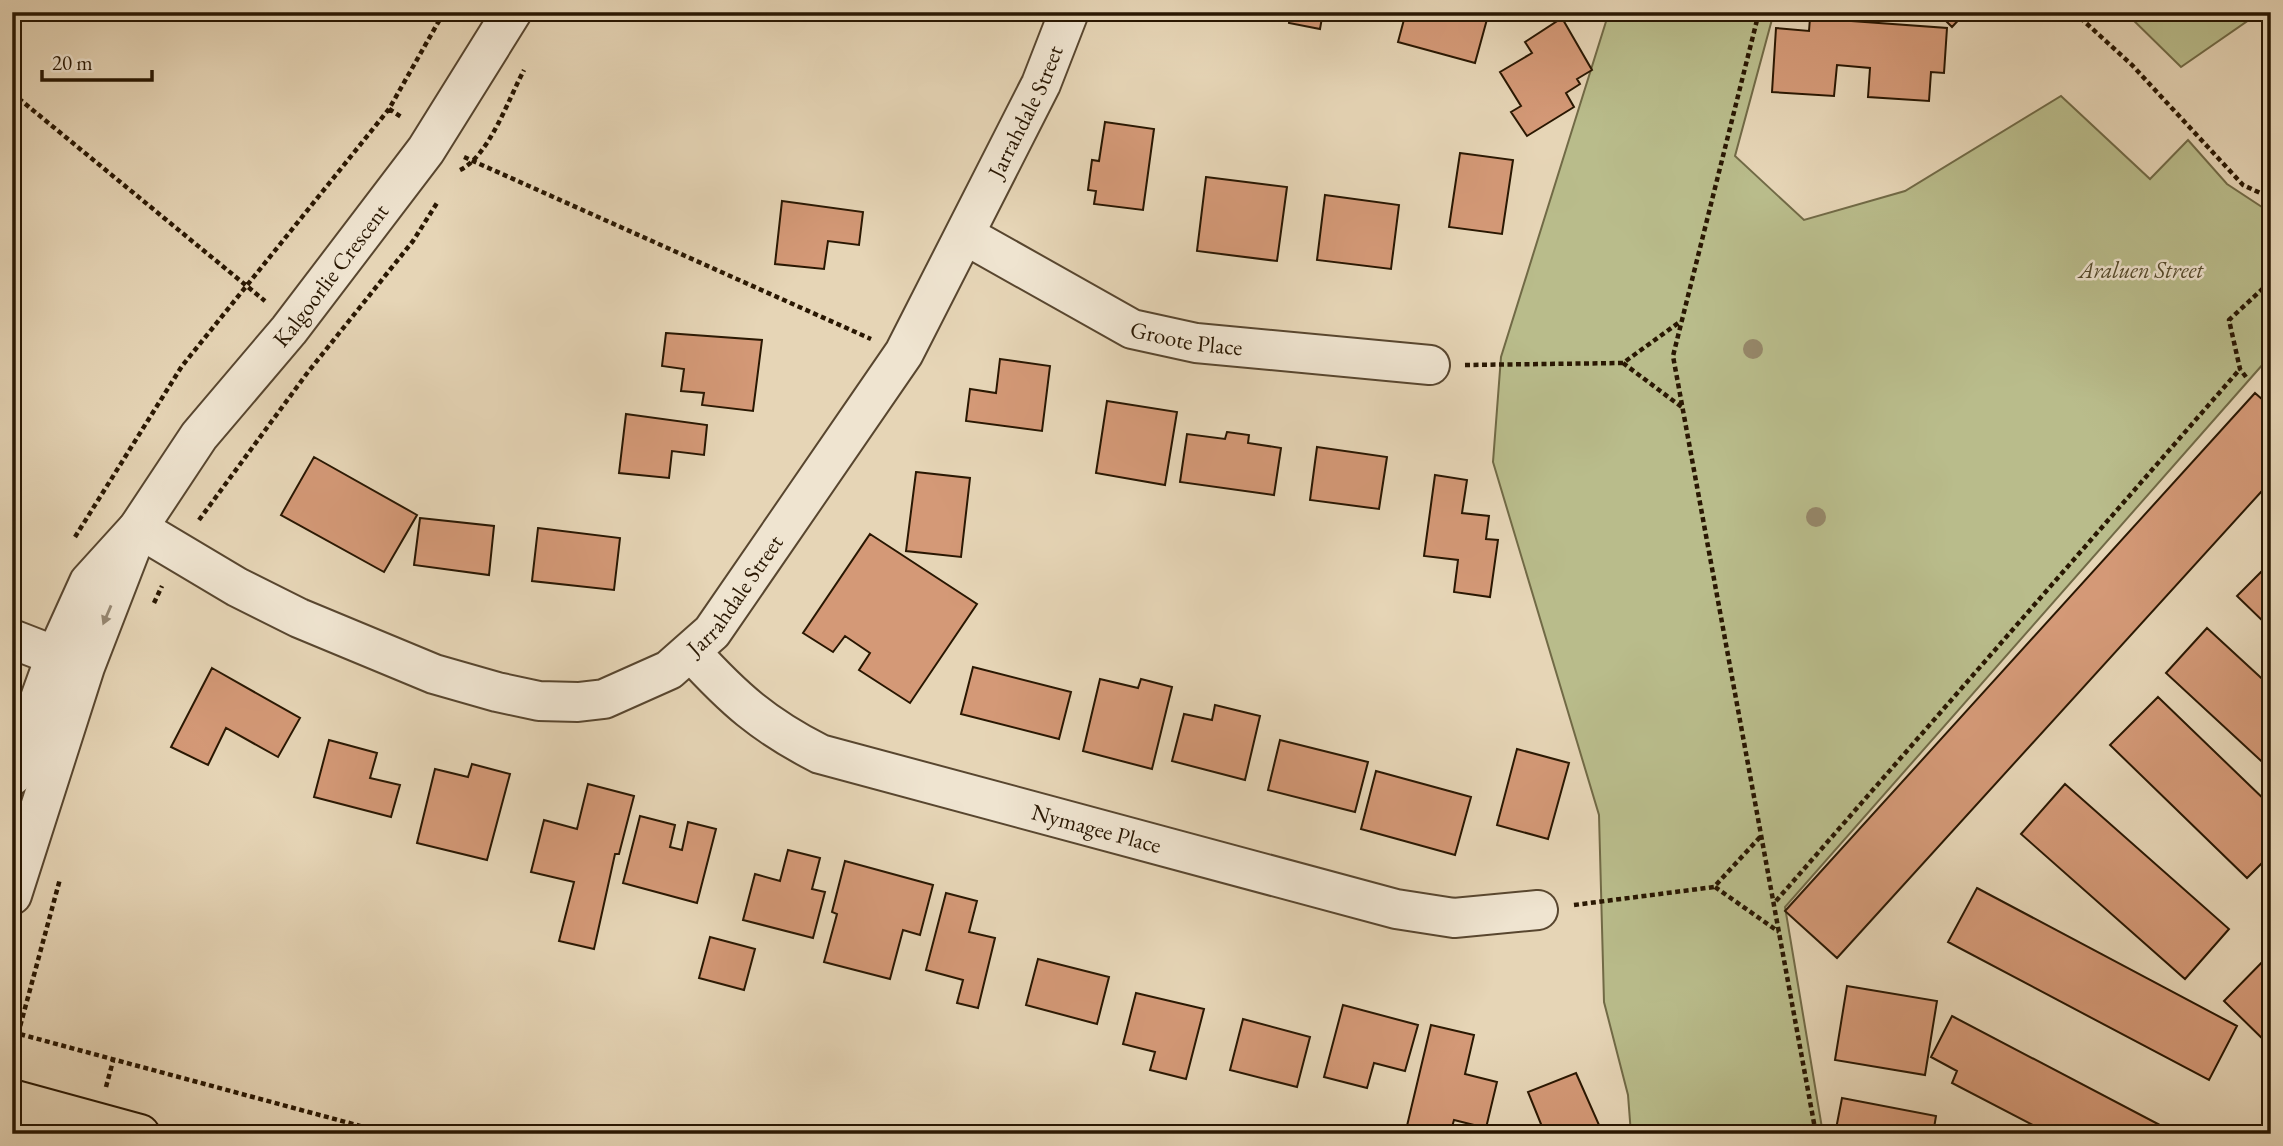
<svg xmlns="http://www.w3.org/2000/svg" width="2283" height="1146" font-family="'EB Garamond',serif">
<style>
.green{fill:#b9bc8b;stroke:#716a46;stroke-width:2}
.building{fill:#d49977;stroke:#291702;stroke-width:2}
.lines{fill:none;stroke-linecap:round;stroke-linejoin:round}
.minor-casing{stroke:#58462f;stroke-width:42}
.major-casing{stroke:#291702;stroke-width:42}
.path{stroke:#291702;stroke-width:4.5;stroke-dasharray:5 3.5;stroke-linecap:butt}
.minor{stroke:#efe4d0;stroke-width:38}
.major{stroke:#e6d5b6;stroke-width:38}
.tree{fill:#96886a}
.oneway{fill:#968873}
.labels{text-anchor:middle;stroke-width:5;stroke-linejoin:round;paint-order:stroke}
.street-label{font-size:23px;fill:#291702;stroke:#efe4d0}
.park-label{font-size:23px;font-style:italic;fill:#54492b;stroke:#efe4d0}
</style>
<rect width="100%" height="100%" fill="#e6d5b6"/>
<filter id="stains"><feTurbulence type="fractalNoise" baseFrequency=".00286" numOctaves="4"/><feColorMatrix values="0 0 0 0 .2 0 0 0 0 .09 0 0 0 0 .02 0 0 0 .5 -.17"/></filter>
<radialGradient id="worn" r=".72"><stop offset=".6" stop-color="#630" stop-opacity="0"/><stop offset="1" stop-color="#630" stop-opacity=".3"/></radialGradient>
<path class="green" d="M1609,12h165l-39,144 69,64 101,-29 156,-95 89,83 38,-39 39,44 44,29v142l-486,552 38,227h-192l-3,-39 -24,-93 -5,-187 -106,-353 8,-105z
M2125,12h128l3,3 -75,52z"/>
<path class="building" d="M1290,12h33l-3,17 -31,-6z
M1406,12h83l-14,51 -77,-21z
M1937,12h29l-14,15z
M1562,18l30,52 -15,9 3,5 -14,9 8,14 -47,29 -16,-24 10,-6 -21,-34 32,-19 -7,-11z
M1810,18l137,10 -3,45 -13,-1 -2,29 -61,-4 2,-29 -33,-3 -3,31 -62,-4 4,-64 33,3z
M1105,122l49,7 -11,81 -49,-6 2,-13 -8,-1 4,-30 7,1z
M1460,153l53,7 -11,74 -53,-7z
M1206,177l81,10 -10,74 -80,-10z
M1325,195l74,10 -8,64 -74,-9z
M782,201l81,11 -4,33 -31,-4 -4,28 -49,-5z
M666,333l96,7 -9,71 -51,-6 2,-12 -23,-2 3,-22 -22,-3z
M1000,359l50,7 -8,65 -76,-10 4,-32 26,4z
M2255,393l16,14v74l-434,477 -52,-47z
M1107,401l70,11 -12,73 -69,-12z
M626,414l81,11 -3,30 -32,-4 -3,27 -50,-5z
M1227,432l22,3 -1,8 33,5 -7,47 -94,-13 7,-48 38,5z
M1317,447l70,10 -8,52 -69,-9z
M314,457l103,58 -33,57 -103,-57z
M916,472l54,6 -9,79 -55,-6z
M1435,475l32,5 -5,33 27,3 -3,23 12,1 -8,57 -36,-5 4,-32 -34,-4z
M420,518l74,8 -5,49 -75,-10z
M538,528l82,10 -6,52 -82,-9z
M870,534l107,70 -67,99 -51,-33 11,-17 -25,-17 -12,16 -30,-19z
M2271,562v67l-34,-33z
M2207,628l64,59v83l-105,-97z
M973,667l98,25 -12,47 -98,-25z
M212,668l88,50 -22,39 -52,-29 -18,37 -37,-18z
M1100,679l38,9 3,-9 31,8 -20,82 -69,-18z
M2158,697l113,109v48l-24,24 -137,-133z
M1215,705l45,11 -15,64 -73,-19 12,-47 28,6z
M329,740l48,13 -7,25 30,7 -9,32 -77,-20z
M1280,740l88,22 -13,50 -87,-22z
M1517,749l52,14 -21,76 -51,-14z
M472,764l38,10 -23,86 -70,-17 18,-74 33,8z
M1376,771l95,26 -16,58 -94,-26z
M588,784l46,12 -15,58h-4l-21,95 -35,-8 15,-59 -43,-10 13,-52 33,9z
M2065,784l164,145 -44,50 -164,-145z
M640,816l35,9 -5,22 12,3 6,-28 28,7 -19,74 -74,-20z
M788,850l32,8 -8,31 13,3 -12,46 -70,-18 12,-46 25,7z
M845,861l88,24 -13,50 -17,-5 -13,49 -66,-17 13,-48 -5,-2z
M1977,888l260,138 -28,54 -261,-138z
M946,893l31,8 -8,31 26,6 -17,70 -21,-5 6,-23 -37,-10z
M710,937l45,12 -11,41 -45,-12z
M2271,953v94l-47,-46z
M1038,959l71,18 -12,47 -71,-19z
M1847,986l90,15 -12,74 -90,-15z
M1136,993l68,16 -18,70 -36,-9 5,-18 -32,-8z
M1343,1005l75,20 -13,46 -31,-8 -7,25 -43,-11z
M1952,1016l225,118h-127l-98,-51 5,-12 -26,-14z
M1243,1019l67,18 -13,50 -67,-17z
M1431,1025l43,10 -9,39 32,8 -11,46 -32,-8 -4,14h-28l-16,-4z
M1576,1073l27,61h-58l-17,-42z
M1842,1098l94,18 -3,18h-98z"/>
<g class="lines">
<defs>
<g id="minor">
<path id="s1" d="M965,235l167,94 64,14 234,22"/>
<path id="s2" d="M138,528l99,59 62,31 135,56 63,18 42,9 39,1 26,-3 65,-29 43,-38 192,-279 137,-269 28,-72"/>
<path d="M12,639l67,26"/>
<path id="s3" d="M691,652c43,47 72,73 129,102l576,155 58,9 84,-8"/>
<path id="s4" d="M12,776l43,-119 34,-75 49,-54 61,-92 90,-106 137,-180 86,-138"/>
<path d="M12,895l73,-228 48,-124"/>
</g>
<path id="major" d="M12,1099l128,35
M12,1133l5,1"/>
</defs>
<use href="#minor" class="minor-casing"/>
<use href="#major" class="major-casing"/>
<path class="path" d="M1759,12l-86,344 143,778
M2074,12l58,53 111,120 28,13
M2271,80l-6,11 6,17
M12,93l253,208
M389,109l14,9
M464,157l407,182
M460,170c29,-14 48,-70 64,-100
M1623,363l60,45
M1465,365l158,-2 58,-42
M2246,377l-6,-8 -11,-49 42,-39
M199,520l109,-148 105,-131 24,-38
M75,537l107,-171 207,-257 55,-97
M154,603l8,-17
M1715,887l64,45
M1776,901l464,-532
M1574,905l140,-18 48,-52
M12,1032l378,102
M18,1034l42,-155
M106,1087l7,-26"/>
<use href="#minor" class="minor"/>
<use href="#major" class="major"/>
</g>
<g class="tree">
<circle cx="1753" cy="349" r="10"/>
<circle cx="1816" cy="517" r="10"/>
</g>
<defs><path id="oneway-solid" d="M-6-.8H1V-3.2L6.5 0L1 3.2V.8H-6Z" transform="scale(1.75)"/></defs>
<use class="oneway" href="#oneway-solid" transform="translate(107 615) rotate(113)"/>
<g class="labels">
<g class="street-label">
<text dy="8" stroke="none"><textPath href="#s2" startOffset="1242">Jarrahdale Street</textPath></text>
<text dy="8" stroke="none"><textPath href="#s4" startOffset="600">Kalgoorlie Crescent</textPath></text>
<text dy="8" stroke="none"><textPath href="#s1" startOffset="247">Groote Place</textPath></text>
<text dy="8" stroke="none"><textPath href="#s2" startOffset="676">Jarrahdale Street</textPath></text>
<text dy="8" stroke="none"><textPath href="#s3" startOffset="452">Nymagee Place</textPath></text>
</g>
<g class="park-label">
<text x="2141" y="278">Araluen Street</text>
</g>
</g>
<rect width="2283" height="1146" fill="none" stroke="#e6d5b6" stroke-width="42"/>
<rect x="14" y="14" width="2255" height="1118" fill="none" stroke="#291702" stroke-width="3.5"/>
<rect x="21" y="21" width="2241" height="1104" fill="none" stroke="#291702" stroke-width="2"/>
<path d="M42 70v10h110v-10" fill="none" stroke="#291702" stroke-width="3.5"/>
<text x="52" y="70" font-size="21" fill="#291702" stroke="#efe4d0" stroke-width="5" paint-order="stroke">20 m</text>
<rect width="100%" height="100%" filter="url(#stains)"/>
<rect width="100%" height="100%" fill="url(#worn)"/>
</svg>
